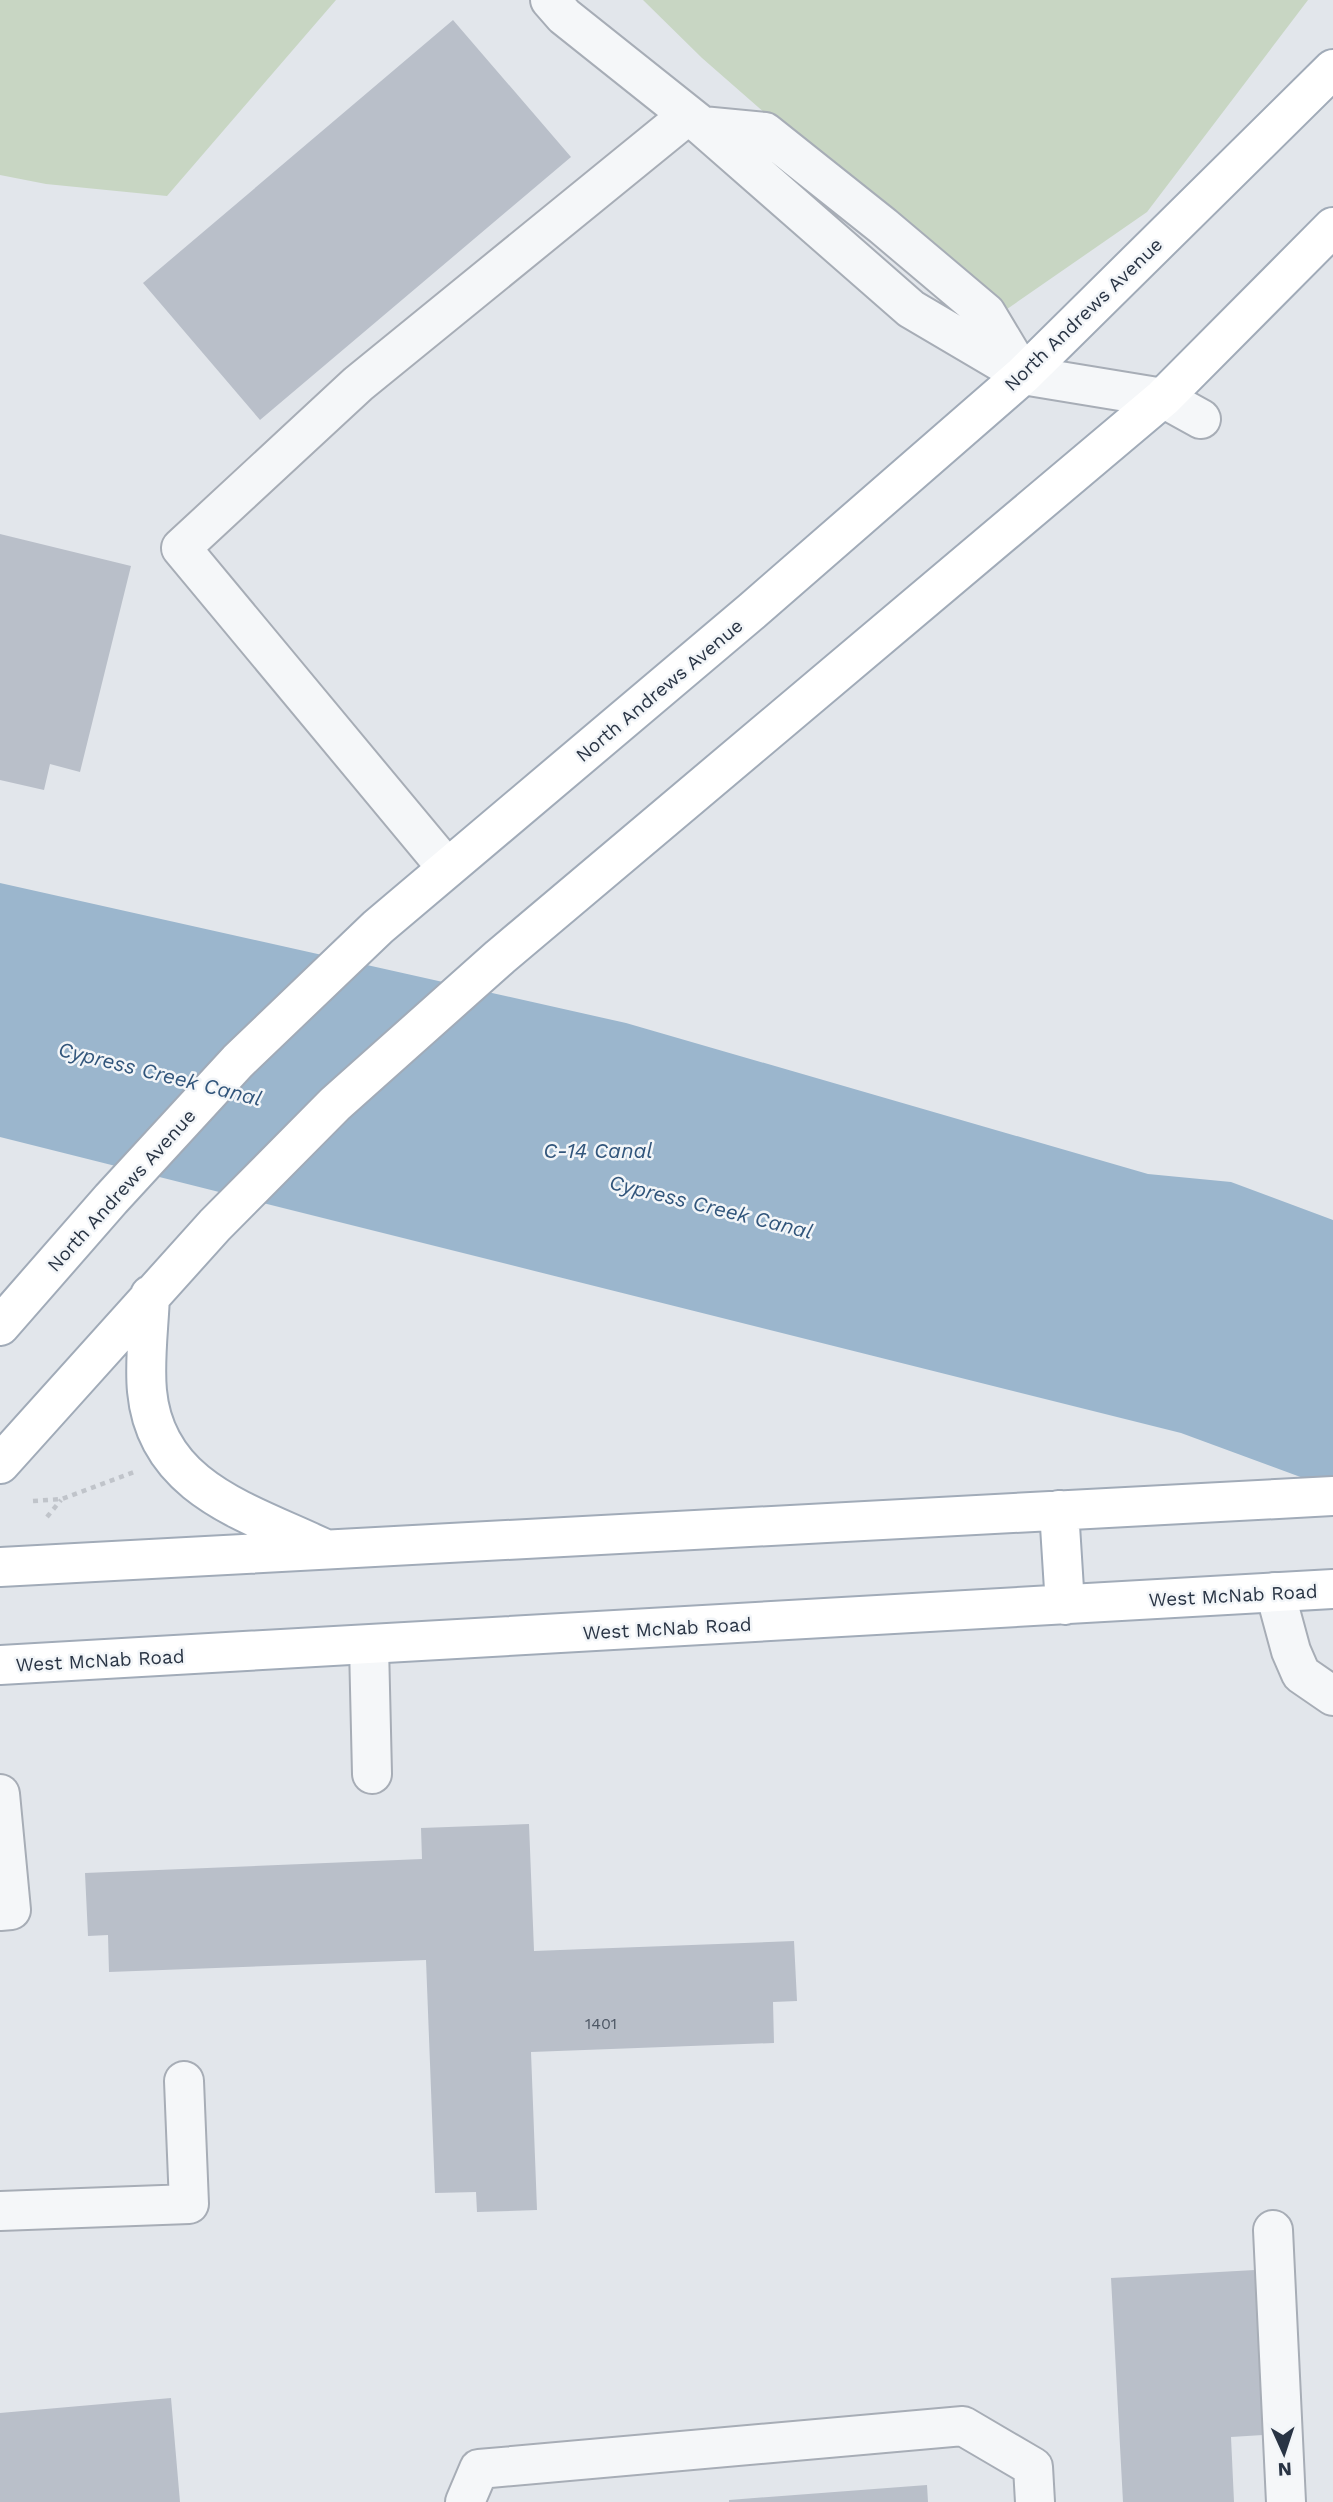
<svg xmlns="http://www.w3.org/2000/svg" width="1333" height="2502" font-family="'Work Sans',sans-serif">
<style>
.green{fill:#c8d6c3}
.water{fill:#9bb6cd}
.building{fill:#b9bfc9}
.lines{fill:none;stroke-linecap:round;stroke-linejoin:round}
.minor-casing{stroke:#a7adb6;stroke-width:42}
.major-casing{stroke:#a1abb8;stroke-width:42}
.path{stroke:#c0c4ca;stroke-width:4.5;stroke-dasharray:5 5;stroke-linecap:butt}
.minor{stroke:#f5f7f9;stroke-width:38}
.major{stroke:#fff;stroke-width:38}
.labels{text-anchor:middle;stroke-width:5;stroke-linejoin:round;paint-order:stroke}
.number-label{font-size:16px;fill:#4d5765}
.street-label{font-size:19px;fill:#293444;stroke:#f2f5f8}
.water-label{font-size:21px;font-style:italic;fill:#31557b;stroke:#f2f5f8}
</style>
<rect width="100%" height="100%" fill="#e2e6eb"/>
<path class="green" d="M0,0h336l-169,196 -121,-12 -46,-9z
M643,0h665l-161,212 -150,104 -295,-258z"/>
<path class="water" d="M0,883l626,140 522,151 83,8 102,38v269l-152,-56 -1181,-296z"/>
<path class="building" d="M453,20l118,137 -311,263 -117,-137z
M0,534l131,32 -51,206 -30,-8 -6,26 -44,-10z
M529,1824l5,127 260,-10 3,60 -24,1 1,41 -243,9 6,158 -60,2 -1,-20 -41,1 -9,-233 -317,12 -1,-37 -20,1 -3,-63 337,-14 -1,-31z
M1255,2270l8,165 -32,2 3,65h-111l-12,-224z
M171,2398l9,104h-180v-89z
M927,2485l1,17h-199v-2z"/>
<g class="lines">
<defs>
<path id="minor" d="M550,0l14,16 138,110 209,183 112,66 140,23 38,21
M702,126l63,6 118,94 103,87 36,60
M447,868l-266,-320 177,-164 329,-268
M1275,1592l16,59 10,23 32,22
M369,1646l3,128
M0,1794l11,116 -11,1
M0,2211l189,-7 -5,-123
M1273,2230l13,272
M465,2502l14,-33 484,-43 70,41 2,35"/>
<path id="major" d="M150,1295c-1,31 -6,65 -3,96 9,97 100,121 176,157
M0,1326l111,-127 127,-138 140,-134 374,-316 271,-236 310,-306
M0,1464l215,-239 120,-121 165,-147 663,-559 170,-171
M1059,1510l6,95
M0,1567l1333,-71
M0,1665l1333,-76"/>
</defs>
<use href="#minor" class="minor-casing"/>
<use href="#major" class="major-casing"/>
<path class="path" d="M33,1501l29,-2 72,-27
M47,1517l14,-17"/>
<use href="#minor" class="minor"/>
<use href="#major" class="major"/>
</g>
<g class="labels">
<g class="number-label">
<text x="601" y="2029">1401</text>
</g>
<g class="street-label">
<text transform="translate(1083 314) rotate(-44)" y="7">North Andrews Avenue</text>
<text transform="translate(659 690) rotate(-40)" y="7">North Andrews Avenue</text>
<text transform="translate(121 1190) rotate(-48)" y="7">North Andrews Avenue</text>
<text transform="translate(1233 1595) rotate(-3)" y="7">West McNab Road</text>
<text transform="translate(667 1628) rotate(-3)" y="7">West McNab Road</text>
<text transform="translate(100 1660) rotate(-3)" y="7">West McNab Road</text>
</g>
<g class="water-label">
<text transform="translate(160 1074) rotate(14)" y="7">Cypress Creek Canal</text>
<text x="598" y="1158">C-14 Canal</text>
<text transform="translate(711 1207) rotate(14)" y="7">Cypress Creek Canal</text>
</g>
</g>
<g transform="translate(1284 2453) rotate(177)" stroke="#f2f5f8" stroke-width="5" paint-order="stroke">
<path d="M0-5L12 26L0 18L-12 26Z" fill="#293444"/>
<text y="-10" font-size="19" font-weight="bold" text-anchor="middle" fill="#293444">N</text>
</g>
</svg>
